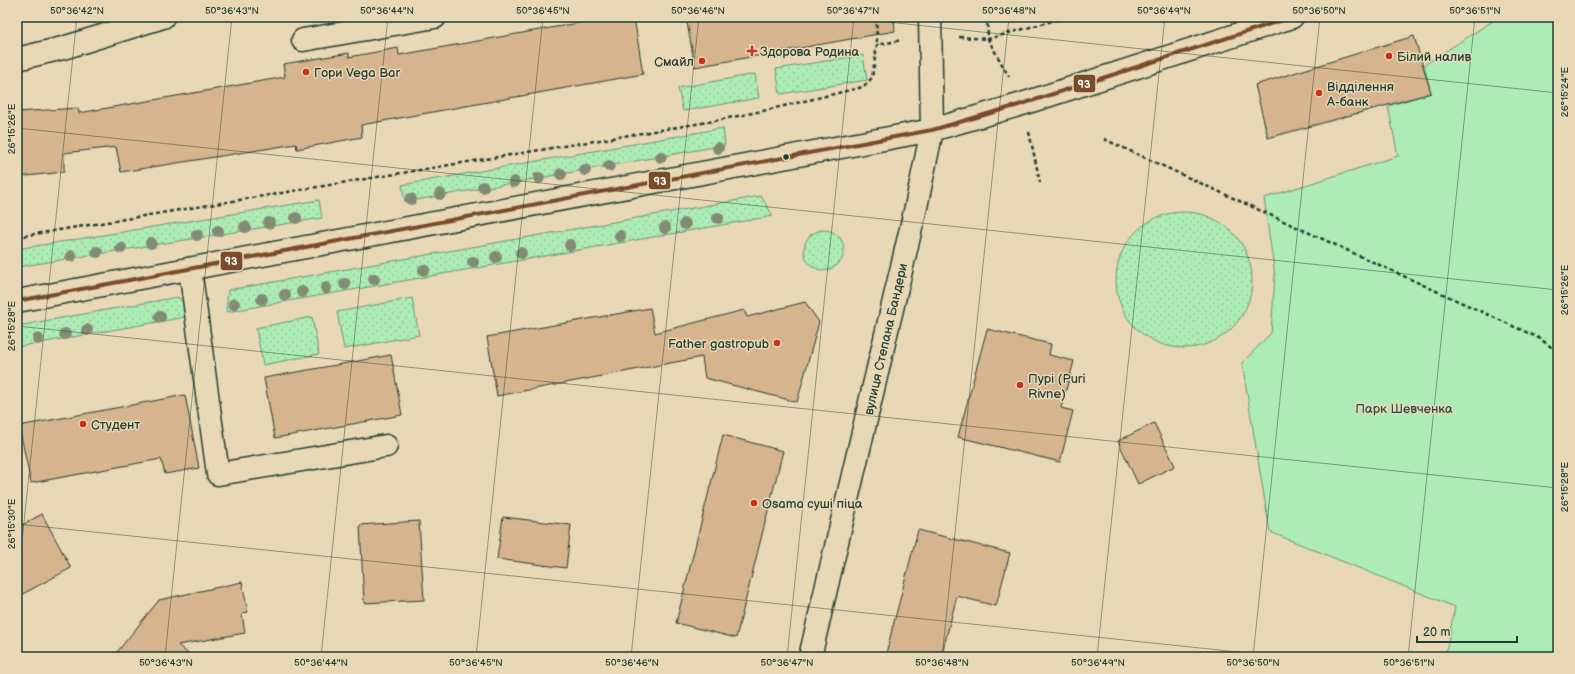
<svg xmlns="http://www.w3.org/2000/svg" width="1575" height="674" font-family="'Balsamiq Sans',sans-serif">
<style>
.grass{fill:url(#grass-dots);stroke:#669474}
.park{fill:#adecb4;stroke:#669474}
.building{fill:#d6b48d;stroke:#1f3d34}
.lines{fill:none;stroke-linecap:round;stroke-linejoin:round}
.minor-casing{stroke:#1f3d34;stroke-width:25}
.major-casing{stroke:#1f3d34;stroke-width:25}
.path{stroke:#1f3d34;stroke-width:2.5;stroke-dasharray:4 3;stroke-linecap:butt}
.minor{stroke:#e9d8b5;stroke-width:22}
.major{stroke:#e9d8b5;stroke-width:22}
.bus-1-casing{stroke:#e9d8b5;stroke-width:7}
.bus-1{stroke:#7a4b2a;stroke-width:4}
.tree{fill:#828c75}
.ticks{fill:none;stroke:#1f3d34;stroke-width:1;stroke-opacity:0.45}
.poi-dot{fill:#c8321e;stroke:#e9d8b5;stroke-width:1.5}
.bus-dot{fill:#1f3d34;stroke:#e9d8b5;stroke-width:1.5}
.labels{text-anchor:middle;stroke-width:3;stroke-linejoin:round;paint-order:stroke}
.poi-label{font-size:13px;fill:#1f3d34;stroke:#e9d8b5;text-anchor:start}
.street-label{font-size:13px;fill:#1f3d34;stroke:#e9d8b5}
.park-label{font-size:13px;fill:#2d4e41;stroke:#e9d8b5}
.line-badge{stroke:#e9d8b5;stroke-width:1.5}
.badge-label{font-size:11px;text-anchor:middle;font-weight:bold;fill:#fff}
.neatline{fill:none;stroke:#1f3d34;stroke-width:1.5}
.ticks-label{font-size:10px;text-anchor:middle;fill:#1f3d34}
</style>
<defs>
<pattern id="grass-dots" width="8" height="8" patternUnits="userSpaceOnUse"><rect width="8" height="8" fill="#adecb4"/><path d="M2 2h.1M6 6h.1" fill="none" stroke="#94cb9b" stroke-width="1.8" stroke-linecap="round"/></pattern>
</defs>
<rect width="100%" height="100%" fill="#e9d8b5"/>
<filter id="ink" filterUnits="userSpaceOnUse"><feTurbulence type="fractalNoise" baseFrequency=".025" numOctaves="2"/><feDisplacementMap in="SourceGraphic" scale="8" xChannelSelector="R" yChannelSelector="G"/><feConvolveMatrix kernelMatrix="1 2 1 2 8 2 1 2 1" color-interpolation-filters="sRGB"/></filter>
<g filter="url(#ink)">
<path class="grass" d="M863,55l4,25 -87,14 -4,-25z
M755,74l4,24 -76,13 -5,-23z
M723,128l2,17 -320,57 -3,-17z
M761,196l12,20 -547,96 2,-22z
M319,200l3,18 -305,49v-18z
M1116 280a68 68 0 1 1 136 0a68 68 0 1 1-136 0Z
M804 250a20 20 0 1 1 40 0a20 20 0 1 1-40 0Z
M178,297l6,7 1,13 -168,30v-21z
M412,298l7,37 -75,14 -7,-37z
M312,317l7,37 -56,11 -7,-37z"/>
<path class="park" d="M1499,17h59v640h-113l10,-50 -185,-75 -28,-169 29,-30 4,-57 -11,-78 134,-42 -10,-50 43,-13 -7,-28z"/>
<path class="building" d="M612,17h22l9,57 -282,51 1,12 -65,12 -1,-5 -175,28 -5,-25 -52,6v19l-47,5v-65l61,-4 1,5 206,-36 -2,-13 66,-11v4l49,-9 1,7z
M686,17h208l1,14 -200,36z
M1414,36l17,57 -163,45 -13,-53z
M805,302l14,20 -22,80 -92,-24 -3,-21 -205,39 -10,-59 163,-29 5,25 89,-23 3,7z
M987,329l64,15 -2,11 25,6 -13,47 12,3 -13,51 -102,-25z
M391,355l11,60 -127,23 -11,-60z
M185,395l14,73 -34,6 -4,-15 -130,24 -12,-57z
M1154,423l21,43 -37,18 -20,-43z
M723,435l60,16 -47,187 -60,-15z
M42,514l29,54 -54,29v-69z
M503,517l68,8 -5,43 -69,-9z
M419,521l5,79 -60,3 -4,-78z
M918,530l92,23 -14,53 -39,-10 -16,61h-56z
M242,582l6,30 -6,2 3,19 -67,12 14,12h-79l46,-57z"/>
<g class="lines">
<defs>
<path id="minor" d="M303,40l132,-23
M17,59l46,-11 100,-31
M190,269l28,205 168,-28"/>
<path id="major" d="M17,301l915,-171 90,-26 270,-87
M810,657l106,-450 16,-77 -2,-113"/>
</defs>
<use href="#minor" class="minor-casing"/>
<use href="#major" class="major-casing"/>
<path class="path" d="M876,17l1,27
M987,17l1,22 21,38
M959,37l29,2 78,-22
M1029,132l11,50
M1104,139l435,199 19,14
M17,237l697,-116 53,-11 96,-23 9,-9 5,-33 25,-5"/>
<use href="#minor" class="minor"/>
<use href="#major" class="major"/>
<defs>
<path id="bus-1" d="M17,301l915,-171 90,-26 270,-87"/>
</defs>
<use href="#bus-1" class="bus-1-casing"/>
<use href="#bus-1" class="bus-1"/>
</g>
<g class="tree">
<circle cx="718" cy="148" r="6"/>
<circle cx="661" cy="157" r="6"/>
<circle cx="609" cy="166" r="6"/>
<circle cx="585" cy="170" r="6"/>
<circle cx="561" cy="174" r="6"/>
<circle cx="539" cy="178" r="6"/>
<circle cx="514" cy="182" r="6"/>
<circle cx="483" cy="187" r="6"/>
<circle cx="440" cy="194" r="6"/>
<circle cx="411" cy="199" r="6"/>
<circle cx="296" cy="218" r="6"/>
<circle cx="718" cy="218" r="6"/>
<circle cx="269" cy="223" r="6"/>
<circle cx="685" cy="224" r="6"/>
<circle cx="245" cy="227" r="6"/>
<circle cx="665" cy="228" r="6"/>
<circle cx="218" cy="231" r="6"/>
<circle cx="197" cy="235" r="6"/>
<circle cx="620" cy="236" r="6"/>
<circle cx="151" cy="243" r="6"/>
<circle cx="570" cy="245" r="6"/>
<circle cx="121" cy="248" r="6"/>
<circle cx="97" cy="252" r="6"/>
<circle cx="521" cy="253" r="6"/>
<circle cx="71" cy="256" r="6"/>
<circle cx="496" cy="257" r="6"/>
<circle cx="473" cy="262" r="6"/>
<circle cx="424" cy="270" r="6"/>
<circle cx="374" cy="279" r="6"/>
<circle cx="345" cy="284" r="6"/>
<circle cx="326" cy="288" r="6"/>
<circle cx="302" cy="292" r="6"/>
<circle cx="285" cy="295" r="6"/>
<circle cx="262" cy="299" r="6"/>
<circle cx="234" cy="304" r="6"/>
<circle cx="160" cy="317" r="6"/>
<circle cx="87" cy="330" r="6"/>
<circle cx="65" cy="334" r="6"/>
<circle cx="38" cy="339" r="6"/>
</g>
</g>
<path class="ticks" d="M840,17l718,76M17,128l1541,162M17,326l1541,162M17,524l1269,133M17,589l60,-572M165,657l67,-640M321,657l67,-640M476,657l67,-640M631,657l68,-640M787,657l67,-640M942,657l67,-640M1097,657l68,-640M1253,657l67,-640M1408,657l67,-640"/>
<g class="poi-dot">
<path d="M750 45h4v4h4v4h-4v4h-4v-4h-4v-4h4z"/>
<circle cx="1389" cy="56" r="4"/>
<circle cx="702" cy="61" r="4"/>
<circle cx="306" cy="72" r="4"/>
<circle cx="1319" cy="93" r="4"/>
<circle cx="777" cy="343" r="4"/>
<circle cx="1020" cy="385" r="4"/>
<circle cx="83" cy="424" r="4"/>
<circle cx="754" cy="503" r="4"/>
</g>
<circle class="bus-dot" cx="786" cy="157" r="3.5"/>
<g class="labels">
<g class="poi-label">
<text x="760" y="56">Здорова Родина</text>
<text x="1397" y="61">Білий налив</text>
<text x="694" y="66" text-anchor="end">Смайл</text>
<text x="314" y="77">Гори Vega Bar</text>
<text x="1327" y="91">Відділення<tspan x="1327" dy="15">А-банк</tspan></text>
<text x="769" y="348" text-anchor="end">Father gastropub</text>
<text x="1028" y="383">Пурі (Puri<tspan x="1028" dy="15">Rivne)</tspan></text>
<text x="91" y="429">Студент</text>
<text x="762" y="508">Osama суші піца</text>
</g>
<g class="street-label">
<text transform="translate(885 339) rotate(-77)" y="5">вулиця Степана Бандери</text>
</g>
<g class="park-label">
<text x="1404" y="413">Парк Шевченка</text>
</g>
</g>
<g class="line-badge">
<rect x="1073" y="74" width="23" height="19" rx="4" fill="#7a4b2a"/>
<rect x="648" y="171" width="23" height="19" rx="4" fill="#7a4b2a"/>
<rect x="220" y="251" width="23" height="20" rx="4" fill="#7a4b2a"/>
</g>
<g class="badge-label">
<text x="1084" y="88">93</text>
<text x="660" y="185">93</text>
<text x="231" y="265">93</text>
</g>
<rect width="1575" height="674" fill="none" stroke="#e9d8b5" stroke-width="44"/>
<path d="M1417 636v6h100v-6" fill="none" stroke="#1f3d34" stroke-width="2"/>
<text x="1423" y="636" font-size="12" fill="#1f3d34" stroke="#e9d8b5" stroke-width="3" paint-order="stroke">20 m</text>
<rect x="22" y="22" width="1531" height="630" class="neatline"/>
<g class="ticks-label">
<text x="77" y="14">50°36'42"N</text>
<text x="232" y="14">50°36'43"N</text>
<text x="387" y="14">50°36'44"N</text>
<text x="543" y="14">50°36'45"N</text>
<text x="698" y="14">50°36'46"N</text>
<text x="853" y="14">50°36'47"N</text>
<text x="1009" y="14">50°36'48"N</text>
<text x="1164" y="14">50°36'49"N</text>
<text x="1319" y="14">50°36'50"N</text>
<text x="1475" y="14">50°36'51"N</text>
<text transform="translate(1564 92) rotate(-90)" y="4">26°15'24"E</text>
<text transform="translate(11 129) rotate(-90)" y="4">26°15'26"E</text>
<text transform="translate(1564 290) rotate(-90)" y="4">26°15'26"E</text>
<text transform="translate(11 326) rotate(-90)" y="4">26°15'28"E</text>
<text transform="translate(1564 487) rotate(-90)" y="4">26°15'28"E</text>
<text transform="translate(11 524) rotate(-90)" y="4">26°15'30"E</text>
<text x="166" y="666">50°36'43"N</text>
<text x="321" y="666">50°36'44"N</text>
<text x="476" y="666">50°36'45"N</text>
<text x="632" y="666">50°36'46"N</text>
<text x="787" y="666">50°36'47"N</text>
<text x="942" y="666">50°36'48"N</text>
<text x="1098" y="666">50°36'49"N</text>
<text x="1253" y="666">50°36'50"N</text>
<text x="1409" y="666">50°36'51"N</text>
</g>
</svg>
